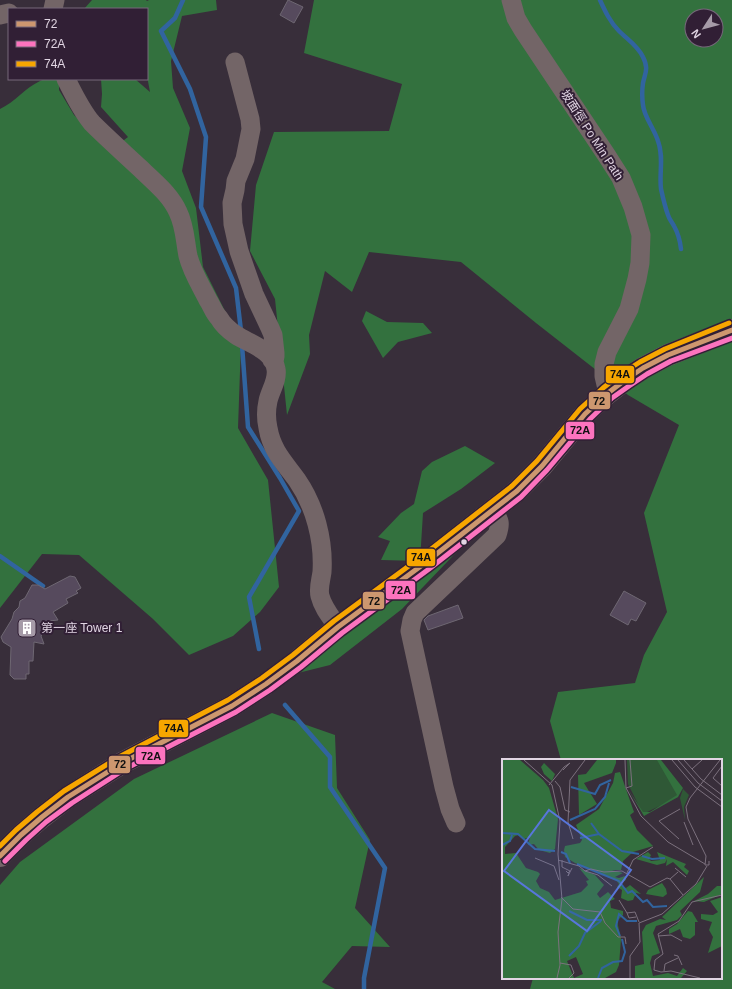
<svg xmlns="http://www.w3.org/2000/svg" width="732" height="989" font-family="Arial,'Noto Sans TC',sans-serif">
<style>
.forest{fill:#33713e;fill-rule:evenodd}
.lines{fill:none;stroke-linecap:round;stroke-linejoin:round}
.stream{stroke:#31649f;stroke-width:4.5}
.building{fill:#564a5d;stroke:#6e6772}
.minor{stroke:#736567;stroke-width:19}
.major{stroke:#746569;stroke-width:22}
.bus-1-casing{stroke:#311f35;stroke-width:8}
.bus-2-casing{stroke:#311f35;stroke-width:8}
.bus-3-casing{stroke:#311f35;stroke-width:8}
.bus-1{stroke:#cd976f;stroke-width:5}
.bus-2{stroke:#fc73be;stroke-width:5}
.bus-3{stroke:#f7a600;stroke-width:5}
.bus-dot{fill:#e1d5e3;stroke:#311f35;stroke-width:1.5}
.labels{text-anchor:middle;stroke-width:4;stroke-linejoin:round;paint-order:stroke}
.street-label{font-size:12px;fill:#e1d5e3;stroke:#311f35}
.poi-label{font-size:12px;fill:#e1d5e3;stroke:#311f35;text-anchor:start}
.inset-river{fill:none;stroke:#31649f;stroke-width:2}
.inset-road{fill:none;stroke:#7c717e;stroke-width:1}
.view{fill:#5876db;fill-opacity:0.15;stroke:#5876db;stroke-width:2}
.inset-edge{fill:none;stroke:#e1d5e3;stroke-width:2}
.line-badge{stroke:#311f35;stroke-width:1.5}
.pale-badge-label{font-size:11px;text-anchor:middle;font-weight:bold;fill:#111}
</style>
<rect width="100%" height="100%" fill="#382e3a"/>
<path class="forest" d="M92,0h54l1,1 2,-1h67l1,10 -35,6 -11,45 2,27 17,40 -8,43 14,37 7,59 38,76 -3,85 30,52 11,107 -19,25 -27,24 -44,19 -36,-36 -74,-64 -37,-1 -42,54v-499c15,-7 25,-21 40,-28 6,-3 13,-2 19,-2v11l15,25 37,35 17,-13 -27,-30 1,-13 -1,-15h34l15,13 -3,-16v-67h-63z
M314,0h418v989h-202l3,-11h188v-218h-160l-11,-39 8,-29 77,-9 9,-28 23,-43 -23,-99 35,-88 -51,-30 -92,-72 -75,-61 -92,-10 -17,40 -27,-21 -16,64 1,19 -23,61 -12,-116 -25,-48 6,-66 18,-53 115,-1 13,-47 -98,-31zM692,16h24v24h-24z
M366,311l21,11 36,1 9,10 -34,9 -15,16 -21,-37z
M465,446l30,17 -34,26 -38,24 -3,48 -39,-1 9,-19 -12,-4 23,-24 13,-9 8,-33 10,-9z
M470,538l-68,71 -72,56 -36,9z
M272,713l63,22 2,53 33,52 -15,68 35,39 -38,-1 -30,36 13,7h-335v-104l20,-23 114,-83z"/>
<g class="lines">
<path class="stream" d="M183,0l-8,18 -14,13 29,58 16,48 -5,70 35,81 5,43
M600,0c5,11 10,22 19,31 8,8 19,15 24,26 6,12 2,16 0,26 -1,7 -1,15 0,22 1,12 11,23 15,36 6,16 1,32 3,48 2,9 4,18 7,26 1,4 4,7 6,11 4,7 6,14 7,23
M242,345l6,82 32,51 19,33 -50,86 10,52
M0,556l43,30
M285,705l45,52v30l55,81 -21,110v11"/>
</g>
<path class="building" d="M288,0l15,7 -9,16 -14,-8z
M70,576l5,1 6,11 -5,3 2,2 -12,6 2,4 -15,9 5,8 -9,1 -3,8 -5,7 3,8 -10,-2 -1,19h-4v13h-3v5h-12l-4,-4 1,-28 -8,-5 -2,-5 11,-18 2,-7 5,-5 1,-6 5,-3 7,-13h6l7,4z
M624,591l22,12 -10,18 -5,-2 -3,6 -18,-10z
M458,605l5,13 -35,12 -4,-10 4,-4z"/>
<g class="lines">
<path class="minor" d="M511,0l5,18 7,12 84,126 14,22 12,29 8,28 -1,28 -3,16 -8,30 -22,43 -3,12v12l4,17
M53,9l2,-9
M0,15l9,-2
M235,62l15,57 1,10 -6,30 -9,22 -1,9 -3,13 1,21 6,27 15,43 16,34 3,7 2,18v4l-3,3
M66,79c8,16 15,31 26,44 16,16 33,31 49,46 13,13 29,25 37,43 7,14 7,29 10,44 4,16 13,30 20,44 4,6 6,13 11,18 4,7 11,13 17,17 14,9 37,15 40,34 2,11 -6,22 -8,32 -2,9 -2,18 0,27 4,23 16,34 29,52 9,13 16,29 20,44 4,15 6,32 5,48 -1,8 -4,16 -2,24 3,12 11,21 18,31
M456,823l-6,-14 -6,-22 -34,-156 2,-11 3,-7 82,-78c4,-12 3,-14 -4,-25"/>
<path class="major" d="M0,856l21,-21 21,-18 26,-20 54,-34 110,-57 34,-22 31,-23 41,-34 87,-64 92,-72 25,-25 43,-52 23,-21 17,-13 18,-12 25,-13 64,-25"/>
<defs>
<path id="bus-1" d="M0,856l21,-21 21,-18 26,-20 54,-34 110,-57 34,-22 31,-23 41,-34 87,-64 92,-72 25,-25 43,-52 23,-21 17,-13 18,-12 25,-13 64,-25"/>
<path id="bus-2" d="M5,861l21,-21 20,-18 26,-19 53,-34 111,-57 34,-22 31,-23 41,-34 87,-64 92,-72 26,-27 43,-51 22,-21 17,-12 18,-12 24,-13 61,-23"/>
<path id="bus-3" d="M0,846l16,-16 21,-18 27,-21 55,-34 109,-57 34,-22 31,-23 41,-34 87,-64 91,-71 25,-25 43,-52 23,-21 18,-14 19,-12 25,-13 64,-26"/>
</defs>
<use href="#bus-1" class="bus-1-casing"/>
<use href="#bus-2" class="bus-2-casing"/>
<use href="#bus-3" class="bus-3-casing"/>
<use href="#bus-1" class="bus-1"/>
<use href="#bus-2" class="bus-2"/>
<use href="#bus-3" class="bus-3"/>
</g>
<defs>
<symbol id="building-square" viewBox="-11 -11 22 22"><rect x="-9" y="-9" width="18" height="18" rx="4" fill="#a69ba8" stroke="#311f35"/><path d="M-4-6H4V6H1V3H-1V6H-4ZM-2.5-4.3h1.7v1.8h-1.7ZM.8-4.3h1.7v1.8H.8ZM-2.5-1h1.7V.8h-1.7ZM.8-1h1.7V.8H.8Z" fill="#fff"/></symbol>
</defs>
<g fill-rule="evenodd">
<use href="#building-square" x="16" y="617" width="22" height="22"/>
</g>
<circle class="bus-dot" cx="464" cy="542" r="3.5"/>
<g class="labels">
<g class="street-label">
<text transform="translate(592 135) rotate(57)" y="4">坡面徑 Po Min Path</text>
</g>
<g class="poi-label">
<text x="41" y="632">第一座 Tower 1</text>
</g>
</g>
<g transform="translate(502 759)">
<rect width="220" height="220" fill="#382e3a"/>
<path d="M125,1h33l10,16 8,21 -35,17 -15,-30zM181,30l6,6 -5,12 1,13 -5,-22z" fill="#2f5836"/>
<path d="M0,1h18l23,20 6,8 9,31 -3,30 -5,4 -11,-3 -5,-6 -6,1 2,-8 -6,2 -5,-4 -4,1 -10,11v7l11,-1 10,15 12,4 2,2 -4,7 4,7 9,4 6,8 26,-8 7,-7 -2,-4 3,-1 -10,-12 16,7 9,10 -7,9 3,4 8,-6 7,7 -5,2 1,7 12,3v4l-6,6 4,18 -2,26 -3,7 -11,6h-103zM74,198l7,17 -9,4 -7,-17zM95,1h19v3l-4,10 -28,10 13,21 -18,11 -1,-40 8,-1zM155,1h4l22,28 -5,9 -34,19 -16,-27 15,23h7l27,-17zM42,4l11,11 -3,7 -8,-7 -3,-7zM118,13l14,40 -4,3 7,15 16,16 -20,6 -10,9 -2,9h-9l11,3 -8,4 4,1 6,-2 1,4 -4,2v4l4,2 4,-3 11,9 -5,-1 -3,7 -5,1 -7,-3 1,-8 -5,-3 2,-3 -3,-4 -41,-17 -10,-6 -1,-7 1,-4 15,-3 2,-3 -6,-15 23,-16 14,-26 2,-10zM146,93l3,3 -2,4 2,2 9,-1 -3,-8 29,12 -2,3 5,4 -2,4 -14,-13 -7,4 1,-7 -2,4 -8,2 -21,-6zM202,118l-4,15 -20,19 2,4 -5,5 -21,6 -3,7 7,20 -8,3 -2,7 3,13 15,-3 9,3 6,-8 4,3 -6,7h-46v-12l9,-2 -2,-32 4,-7 14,-6 6,1 -4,-3zM160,124l4,6 1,5 -4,3 -17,-3 2,-4zM215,127h5v8l-18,8 -10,-1 14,-7zM220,138v49l-14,7 5,-16 -4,-7 3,-8 -11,-3v-5l12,1 5,-3 -8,-11zM186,152l4,1 6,10h-3v13l-5,4 -7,-2 -3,-8 -11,5v-5l8,-5z" fill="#33713e" fill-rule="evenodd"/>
<path class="inset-river" d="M69,28l24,7 5,-9 11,-5M68,61l25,-11 10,-12 4,-14M89,64l8,11 23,17 17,3M0,74l16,1 17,15 20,2M78,79l19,-4M0,86l8,-4 2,-6M59,93l5,2 4,9M140,97l10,3 13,-1M75,105l42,17 9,12 4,-2 11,11 4,-2 6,7 14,-1M67,152l18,9h15M118,177l-4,-10 3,-12 8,7h10M67,197l10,-10 6,-13 16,-12M96,219l4,-10 11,-6 9,-1 3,-9 -3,-13"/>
<path class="inset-road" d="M22,1l28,25 8,36 -2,33 4,45 -4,33 2,33 -3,13M123,1l1,28 15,28 27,26 37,22M170,1l23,27 27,20M176,1l20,23 24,18M182,1l17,19 21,16M220,7l-9,12 9,8M190,10l10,-9M53,22l5,6 5,23 5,2M47,26l15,-18 6,-4 -7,7M124,29l6,-2 -2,-26M182,63l9,23M71,80l-5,-17 2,-42 15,-20M177,80l-20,-18 21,-12M33,99l19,8 5,14M56,101l21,6 6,5 6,-2 13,3 18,-1 28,16M60,101v7l8,4 -2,2 -2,-2M207,102v4h-4l1,-9 -18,-37 -2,-12 4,-9 30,-38M173,109l11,9M83,112l13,4 14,11M67,114l-1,3 4,-8M125,114l6,-13 20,-13M168,120l13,16M148,128l17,-9 3,1 8,-7M59,138l12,12 27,3 5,11 13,14h7l1,7M117,141l8,13M134,158l-7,1 -2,-5 8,-1 4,10M156,177l13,-1 11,6M172,196l4,1 4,9M58,204l11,2 3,8 -5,5M162,212l1,-7 13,-6M128,219v-22l10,-14 -1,-19 23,-9 34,-30 11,-18M198,219l-29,-7 -10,1 -7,-2 1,-10 8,-6 -5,-20 21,-13 13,-19 30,-7"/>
<path class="view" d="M47,51l82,60 -44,61 -83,-60z"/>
<rect width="220" height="220" class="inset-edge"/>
</g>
<g class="line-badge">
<rect x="605" y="365" width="30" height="19" rx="4" fill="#f7a600"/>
<rect x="588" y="391" width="23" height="19" rx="4" fill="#cd976f"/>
<rect x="565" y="421" width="30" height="19" rx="4" fill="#fc73be"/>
<rect x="406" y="548" width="30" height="19" rx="4" fill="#f7a600"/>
<rect x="385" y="580" width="31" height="20" rx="4" fill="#fc73be"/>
<rect x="362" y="591" width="23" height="19" rx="4" fill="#cd976f"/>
<rect x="158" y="719" width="31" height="19" rx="4" fill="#f7a600"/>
<rect x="135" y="746" width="31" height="19" rx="4" fill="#fc73be"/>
<rect x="108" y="755" width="23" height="19" rx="4" fill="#cd976f"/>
</g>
<g class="pale-badge-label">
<text x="620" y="378">74A</text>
<text x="599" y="405">72</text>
<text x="580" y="434">72A</text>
<text x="421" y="561">74A</text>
<text x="401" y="594">72A</text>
<text x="374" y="605">72</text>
<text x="174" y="732">74A</text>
<text x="151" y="760">72A</text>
<text x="120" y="768">72</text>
</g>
<rect x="8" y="8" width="140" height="72" fill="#311f35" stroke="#77687b"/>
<rect x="16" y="21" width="20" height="6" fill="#cd976f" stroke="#77687b"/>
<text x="44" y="28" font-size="12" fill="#e1d5e3">72</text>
<rect x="16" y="41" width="20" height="6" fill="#fc73be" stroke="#77687b"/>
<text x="44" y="48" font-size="12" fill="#e1d5e3">72A</text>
<rect x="16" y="61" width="20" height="6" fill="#f7a600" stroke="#77687b"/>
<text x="44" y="68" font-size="12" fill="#e1d5e3">74A</text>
<g transform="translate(704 28) rotate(234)"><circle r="19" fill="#311f35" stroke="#77687b"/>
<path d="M0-3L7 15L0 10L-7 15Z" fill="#a69ba8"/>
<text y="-6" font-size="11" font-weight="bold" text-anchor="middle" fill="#e1d5e3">N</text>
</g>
</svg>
